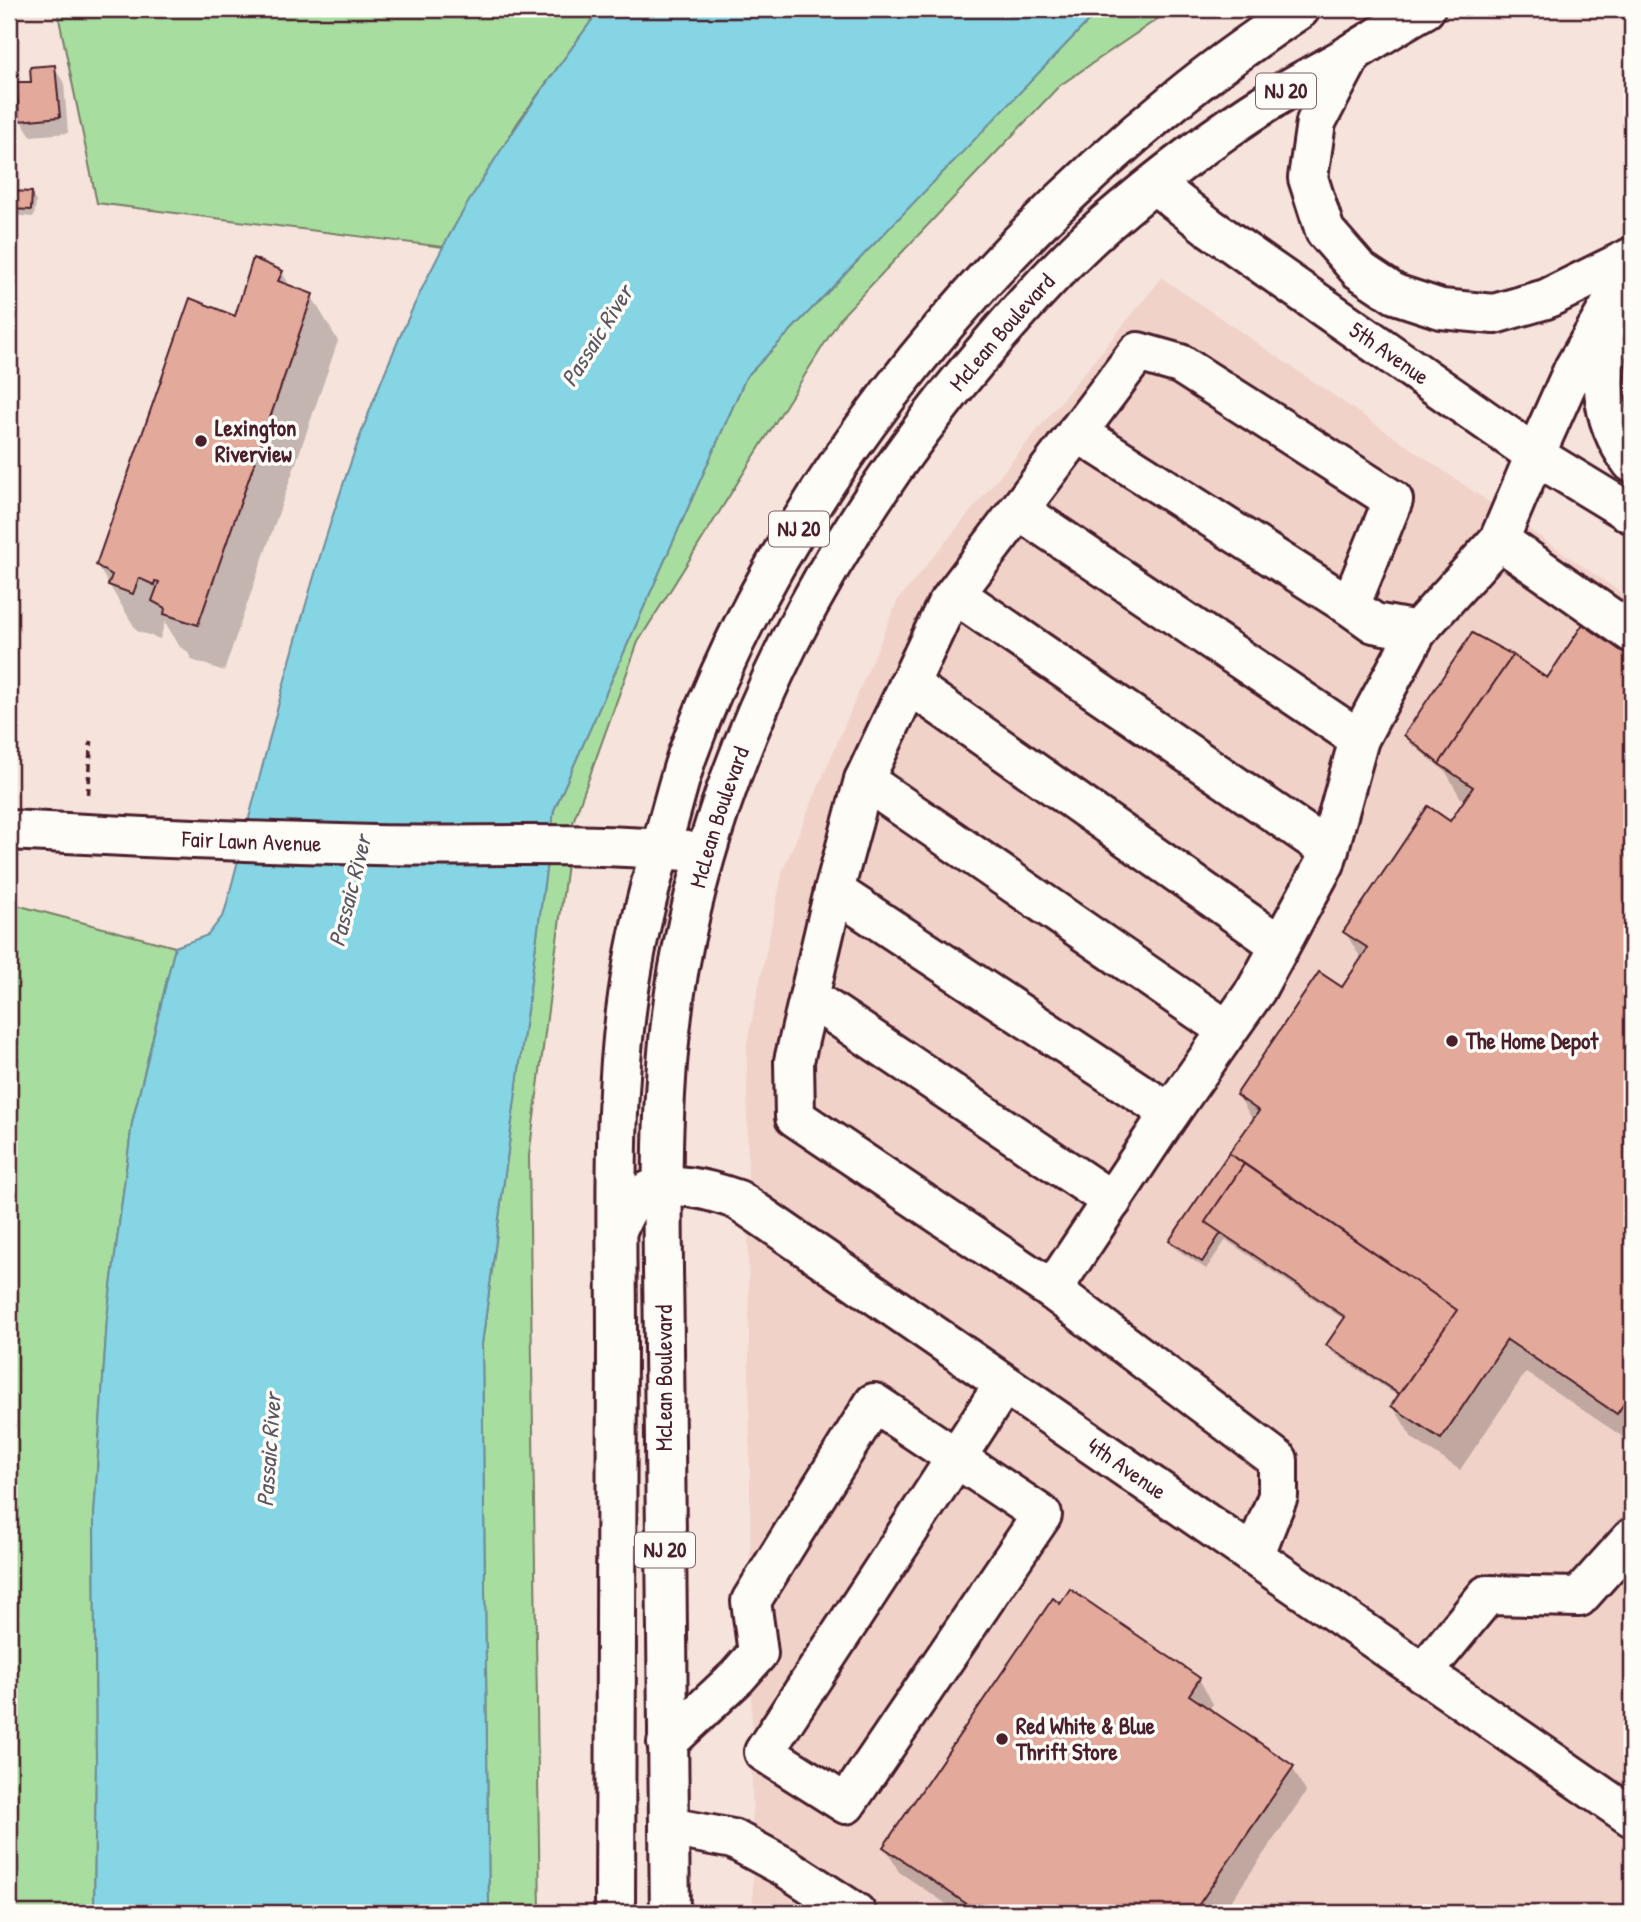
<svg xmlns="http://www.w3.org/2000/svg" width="1641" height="1922" font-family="'Patrick Hand',sans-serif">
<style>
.built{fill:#f0d2c9}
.green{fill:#a8dda0;stroke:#797e66;stroke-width:2}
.water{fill:#86d5e4;stroke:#6e8c9a;stroke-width:2}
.shadow{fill:#0003}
.building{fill:#e3aa9c;stroke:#4a1f2b;stroke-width:2}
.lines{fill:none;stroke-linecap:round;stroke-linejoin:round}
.minor-casing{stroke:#4a1f2b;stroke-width:44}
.major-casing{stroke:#4a1f2b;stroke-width:44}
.path{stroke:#4a1f2b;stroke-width:4.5;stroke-dasharray:7 5;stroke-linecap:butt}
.minor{stroke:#fdfcf7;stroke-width:38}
.major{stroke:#fdfcf7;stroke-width:38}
.poi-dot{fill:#4a1f2b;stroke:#fdfcf7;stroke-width:2.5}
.labels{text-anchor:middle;stroke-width:7;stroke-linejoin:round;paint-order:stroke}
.shield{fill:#fdfcf7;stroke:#806168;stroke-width:2}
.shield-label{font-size:21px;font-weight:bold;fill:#4a1f2b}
.street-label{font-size:23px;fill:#4a1f2b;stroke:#fdfcf7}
.poi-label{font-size:23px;font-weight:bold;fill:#4a1f2b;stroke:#fdfcf7;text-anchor:start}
.water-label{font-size:24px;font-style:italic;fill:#5c5662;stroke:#fdfcf7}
</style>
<rect width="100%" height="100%" fill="#f5e3dc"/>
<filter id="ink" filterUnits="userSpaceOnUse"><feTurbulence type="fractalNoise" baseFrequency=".0143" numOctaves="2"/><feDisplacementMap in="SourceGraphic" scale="14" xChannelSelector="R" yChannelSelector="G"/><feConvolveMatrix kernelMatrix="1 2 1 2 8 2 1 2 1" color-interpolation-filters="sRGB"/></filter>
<g filter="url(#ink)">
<path class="built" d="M1162,278l470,322v1313h-879l-6,-869 36,-174 115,-270z"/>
<path class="green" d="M57,9h543l-82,113 -75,125 -346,-44z
M1100,9h72l-113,77 -218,231 -203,325 -66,183 -43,331 11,757h-51l-7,-569 72,-534 192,-433z
M9,903l166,44 -43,176 -25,195 -13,198 2,246 -2,151h-85z"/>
<path class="water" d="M600,9h500l-354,368 -192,433 -72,534 7,569h-395l2,-151 -2,-246 13,-198 25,-195 43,-176 33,-12 16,-21c60,-225 109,-459 219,-667 45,-84 101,-161 157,-238z"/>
<path class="shadow" d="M54,67l10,16 4,50 -37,3 -10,-16 12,-37z
M9,193l22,1 5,8 -2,15 -24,-2z
M282,272l9,16 20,7 27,46 -114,330 -32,-11 -5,-9 -7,-4 -15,-25 -5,17 -23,-8 -40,-66 139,-246z
M1584,627l48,32v784l-106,-71 -66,98 -48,-32 -19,-32 6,-9 -67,-45 -4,-7 17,-25 -119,-80 -20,29 -31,-21 -4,-7 83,-119 -16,-27 104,-106 20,-29 -17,-28 106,-109 15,-22 -6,-4 -14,-25 -36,-29 -4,-8 142,-54z
M1061,1606l138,73 14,25 -4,6 83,57 14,25 -83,121h-263l-61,-41 -14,-25z"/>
<path class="building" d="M55,65l5,52 -41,4 -2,-39h14l-1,-15z
M9,191l23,1 -1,18 -22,-1z
M253,258l30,13 -5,10 35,13 -115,331 -34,-11 1,-6 -13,-7 7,-19 -4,-1 -1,4 -15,-7 -6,16 -25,-9 4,-10 -16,-10 94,-267 45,18z
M1583,624l49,33v734l-15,23 -110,-74 -66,99 -50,-33 66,-96 -228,-157 30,-42 -23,-16 83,-123 23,15 26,-39 -25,-16 85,-126 22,15 23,-34 -34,-23 74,-109 34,23z
M1472,633l41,22 -74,109 -35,-29z
M1229,1153l15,11 -39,58 16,11 -19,29 -33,-21z
M1244,1164l213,146 -58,84 -73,-49 19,-28 -140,-95z
M1070,1589l130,89 -11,17 105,71 -101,147h-213l-97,-66 170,-249 7,6z"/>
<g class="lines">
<defs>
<g id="minor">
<path d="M1077,432l273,174"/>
<path d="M1019,510l340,229"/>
<path d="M1499,540l133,93"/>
<path d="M955,594l374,256"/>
<path d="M909,684l371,261"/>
<path d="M864,780l363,250"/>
<path d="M834,891l336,222"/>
<path d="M809,997l303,204"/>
<path id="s1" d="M617,1230c6,-13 12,-28 25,-36 28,-16 68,-4 96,6l894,617"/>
<path d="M1052,1290l118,-177 86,-123 69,-127 34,-124 58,-108"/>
<path d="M1254,1556l24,-60v-36l-226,-170 -257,-173 -1,-56 40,-170 30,-111 82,-174 192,-254 42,12 213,136 -43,106 24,17 43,8 82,-91 36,-85"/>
<path d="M1423,1673l64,-78 92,2 53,-59"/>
<path d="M667,1743l70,-66 21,-24 -7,-52 123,-198 168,112 -196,289 -82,-52 192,-294 48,-74"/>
<path d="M669,1827l64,12 52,28 71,46"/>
</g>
<g id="major">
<path d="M1353,52l-37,70 -8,56 17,53 34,39 36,24 46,15 53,5 52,-15 86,-42"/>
<path id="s2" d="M1154,184l55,43 326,228 97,59"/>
<path d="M1617,316c-20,53 -19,101 15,147"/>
<path d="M1535,455l39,-87 58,-100"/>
<path id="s3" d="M9,830c121,7 243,12 365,15 104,2 208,-4 312,6"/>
<path d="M615,1913c1,-190 1,-381 2,-571 0,-125 -6,-254 16,-377 8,-47 20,-91 33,-136 7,-24 13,-49 21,-73 91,-254 283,-490 491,-658 39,-32 80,-61 122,-89"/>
<path id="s4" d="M670,1913c-3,-188 -5,-376 -6,-565 -1,-124 -7,-252 14,-375 41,-231 153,-442 304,-619 38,-45 78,-90 122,-129 52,-45 109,-89 168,-126 25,-16 52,-29 77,-44 25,-15 50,-32 76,-46"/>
</g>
</defs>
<use href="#minor" class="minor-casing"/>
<use href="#major" class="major-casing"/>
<path class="path" d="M88,794l3,-53"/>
<use href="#minor" class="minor"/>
<use href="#major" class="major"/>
</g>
</g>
<g class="poi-dot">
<circle cx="201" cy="441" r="7"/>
<circle cx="1452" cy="1041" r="7"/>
<circle cx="1002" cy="1739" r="7"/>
</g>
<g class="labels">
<g class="shield">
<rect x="1256" y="73.5" width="60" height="35" rx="5"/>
<rect x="769" y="511.5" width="60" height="35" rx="5"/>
<rect x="635" y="1532.5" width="60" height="35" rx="5"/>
</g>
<g class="shield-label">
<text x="1286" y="98">NJ 20</text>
<text x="799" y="536">NJ 20</text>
<text x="665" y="1557">NJ 20</text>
</g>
<g class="street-label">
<text dy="8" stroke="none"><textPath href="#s4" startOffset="1668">McLean Boulevard</textPath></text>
<text dy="8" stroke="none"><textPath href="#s2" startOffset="290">5th Avenue</textPath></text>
<text dy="8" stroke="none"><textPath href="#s4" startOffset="1102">McLean Boulevard</textPath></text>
<text dy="8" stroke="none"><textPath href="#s3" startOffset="243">Fair Lawn Avenue</textPath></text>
<text transform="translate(664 1378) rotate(-90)" y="8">McLean Boulevard</text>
<text dy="8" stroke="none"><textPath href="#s1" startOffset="616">4th Avenue</textPath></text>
</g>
<g class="poi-label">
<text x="215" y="436">Lexington<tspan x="215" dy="26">Riverview</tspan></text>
<text x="1466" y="1049">The Home Depot</text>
<text x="1016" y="1734">Red White &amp; Blue<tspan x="1016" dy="26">Thrift Store</tspan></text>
</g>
<g class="water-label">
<text transform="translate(597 336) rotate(-58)" y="8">Passaic River</text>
<text transform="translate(350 891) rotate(-76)" y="8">Passaic River</text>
<text transform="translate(269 1450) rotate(-86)" y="8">Passaic River</text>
</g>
</g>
<rect width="1641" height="1922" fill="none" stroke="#fdfcf7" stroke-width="35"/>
<rect x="18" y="18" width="1606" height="1887" fill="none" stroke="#4a1f2b" stroke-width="2.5" filter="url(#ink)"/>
</svg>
